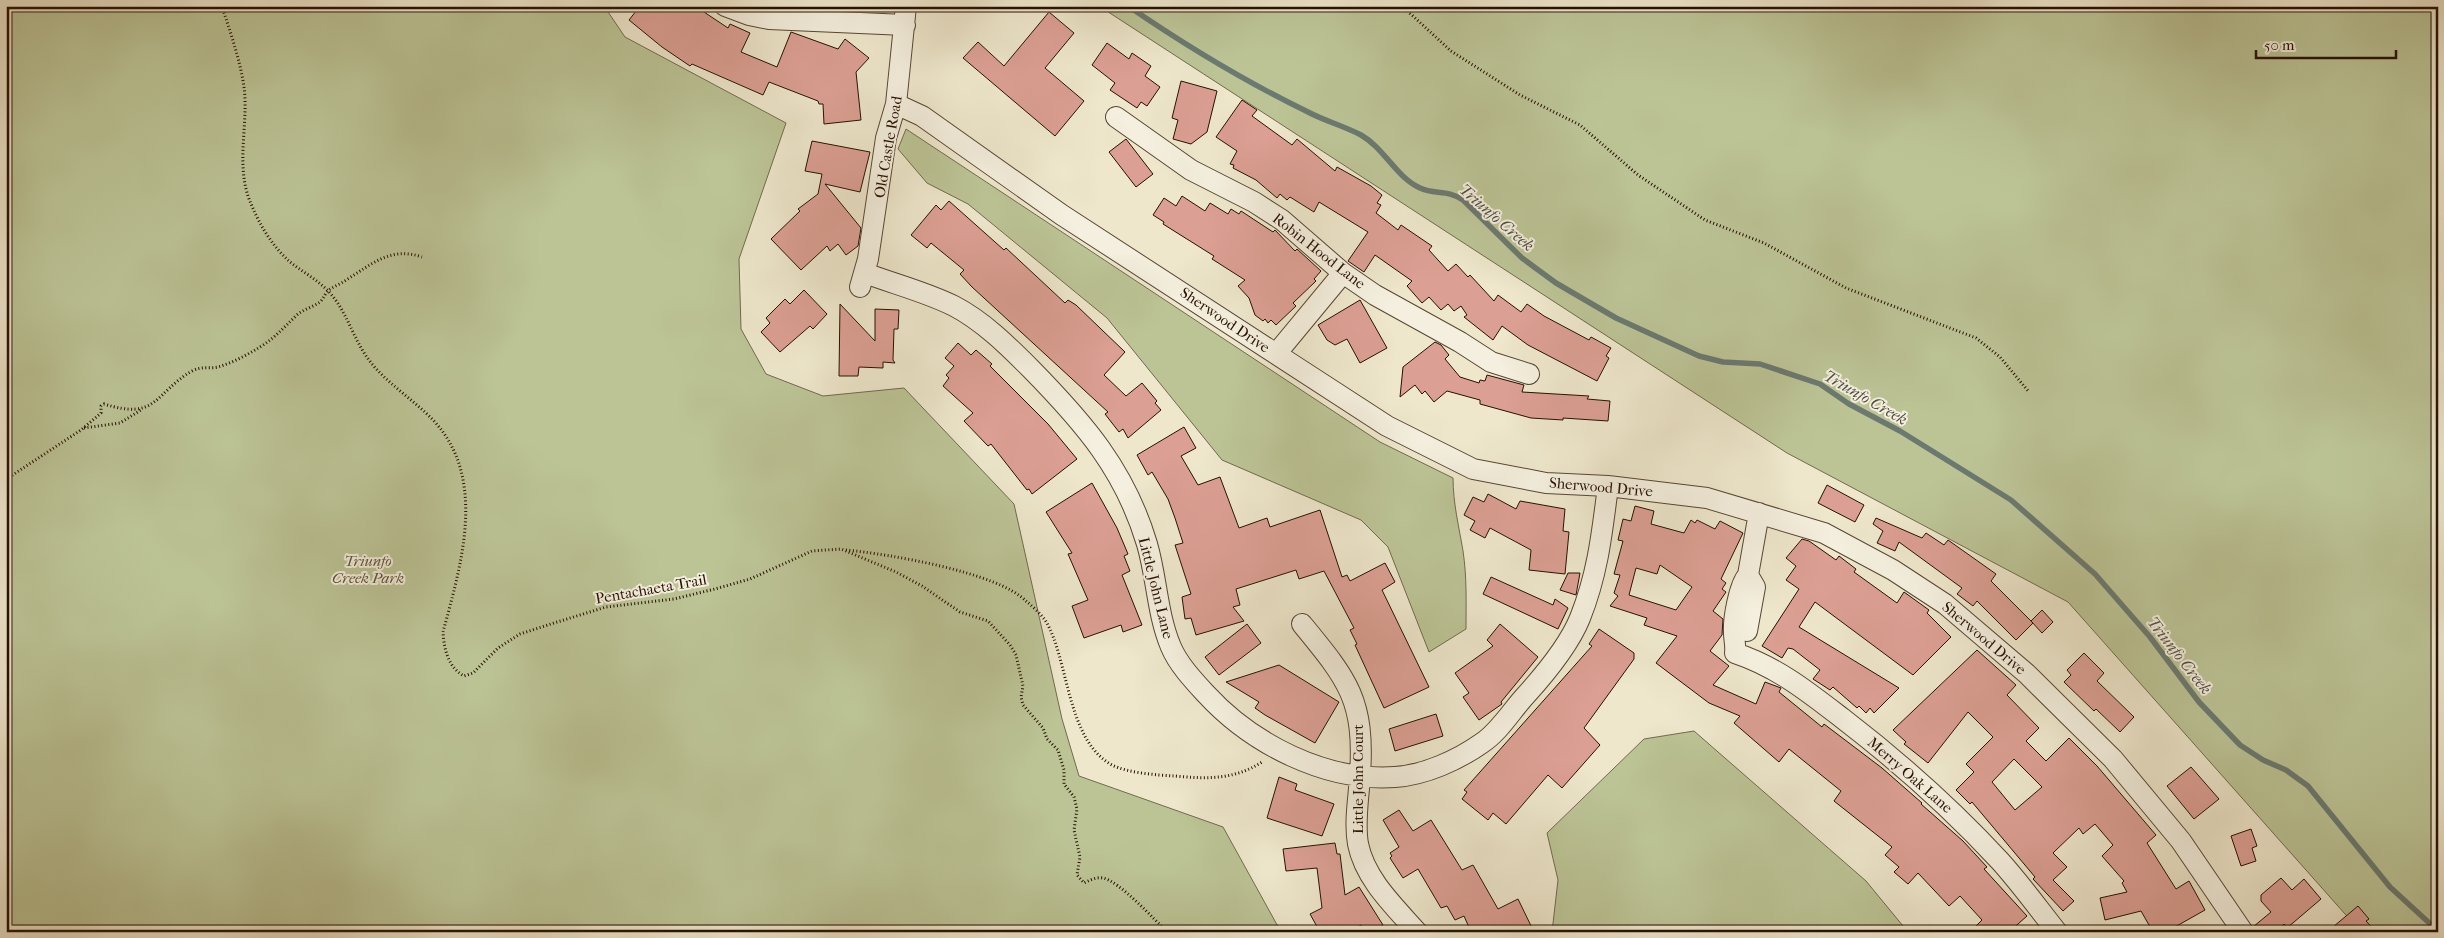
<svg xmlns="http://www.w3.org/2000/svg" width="2444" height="938" font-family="'IM FELL French Canon',serif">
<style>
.green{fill:#bcc496;stroke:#716a4c}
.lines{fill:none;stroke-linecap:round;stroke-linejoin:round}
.stream{stroke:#6b7970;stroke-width:5.5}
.building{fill:#db9f93;stroke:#261002;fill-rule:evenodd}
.minor-casing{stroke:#584634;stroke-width:22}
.path{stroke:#261002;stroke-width:3;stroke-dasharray:1 2.5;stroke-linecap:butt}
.minor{stroke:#f4efde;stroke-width:20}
.labels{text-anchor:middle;stroke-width:4;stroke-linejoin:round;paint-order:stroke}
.street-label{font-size:15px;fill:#261002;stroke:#f4efde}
.park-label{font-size:15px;font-style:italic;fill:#5a4f36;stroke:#f4efde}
.water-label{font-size:16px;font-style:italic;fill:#4e4d42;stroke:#f4efde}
</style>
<rect width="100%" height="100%" fill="#eee7cc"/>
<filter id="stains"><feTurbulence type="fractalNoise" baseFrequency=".004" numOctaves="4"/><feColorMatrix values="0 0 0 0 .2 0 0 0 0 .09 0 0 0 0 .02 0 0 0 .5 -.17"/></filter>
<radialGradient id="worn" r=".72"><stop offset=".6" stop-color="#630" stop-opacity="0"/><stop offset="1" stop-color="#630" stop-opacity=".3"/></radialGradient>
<path class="green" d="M6,6h598l21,31 161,86 -47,136 2,70 25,45 57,22 81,-8 110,116 48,215 17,57 144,51 58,105h-1275z
M1099,6h1339v926h-77l-293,-330 -281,-149z
M906,129l474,313 73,36c0,25 6,49 10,73 4,26 3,52 3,78l-37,23 -41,-105 -27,-27 -139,-60 -115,-142 -139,-114 -41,-21 -29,-34z
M1694,731l172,150 42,51h-356l6,-52 -11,-47 97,-94z"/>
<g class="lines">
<path class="stream" d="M1128,6c57,39 118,76 180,106 17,9 36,14 53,23 23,13 35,42 59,53 15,7 27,1 43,12l59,58 34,25 60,35 83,38 24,6 37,2 60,20 29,20 51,27 111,69 84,74 55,63 49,65 41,43 23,15 23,10 22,16 82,101 48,44"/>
</g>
<path class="building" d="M640,6h55l33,22 2,-4 20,9 -9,19 36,15 14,-35 47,17 7,-10 24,19 -13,14 5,48 -37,4 -1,-20h-4l-1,-3 -49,-19 -6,13 -71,-31 -2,2 -28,-19 -33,-27z
M1049,12l25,21 -29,35 39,33 -29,35 -92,-78 15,-16 26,24z
M1107,43l22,16 3,-6 19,13 -6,10 15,11 -13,19 -6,-4 -4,6 -27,-18 5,-7 -23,-18z
M1181,81l36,10 -10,41 -16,12 -18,-5 5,-19 -6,-2z
M1242,100l15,10 -5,6 40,29 5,-6 38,32 2,-4 34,19 11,9 -5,8 4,2 -5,8 22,17 3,-5 31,21 -3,4 19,21 8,-7 12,13 2,-2 24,26 4,-6 23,17 6,-8 17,12 45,24 2,-3 20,11 -5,8 3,2 -12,23 -69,-36 -26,-19 -9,14 -29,-23 3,-2 -6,-9 -7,5 -6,-7 -7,6 -12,-13 -7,6 -15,-17 5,-5 -37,-26 -11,17 -16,-11 20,-29 -49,-30 -5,10 -24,-15 -3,3 -7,-6 -3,4 -21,-18 -23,-12 1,-3 -4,-1 7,-13 -21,-14z
M1126,139l27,35 -17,13 -27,-35z
M812,141l58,11 -10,40 -35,-8 36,44 -3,18 -12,9 -8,-11 -8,7 -3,-5 -26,24 -30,-31 29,-28 -2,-2 20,-15 4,-20 -17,-3z
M1182,196l23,15 5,-8 18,11 3,-5 8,5 2,-3 32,21 2,-2 20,21 2,-2 24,22 -7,8 2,2 -23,22 3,3 -20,19 -5,-5 -3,3 -3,-4 -2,2 -8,-6 -6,-17 -11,-12 7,-6 -33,-21 2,-3 -51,-32 1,-2 -11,-7 11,-17 12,8z
M949,201l55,49 2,-2 59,55 3,-3 8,5 49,47 -21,23 22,21 16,-13 15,18 -2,2 6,7 -33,28 -5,-9 -4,3 -14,-18 3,-2 -136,-125 -12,-13 4,-4 -33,-27 -4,5 -16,-13 25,-30 5,5z
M804,290l23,24 -14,15 -3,-3 -30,26 -19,-20 9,-9 -4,-5 19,-19 5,5z
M1360,300l27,48 -27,15 -13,-24 -12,6 -8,-5 -9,-15z
M840,304l35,37v-32l24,1 -1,19h-4l-1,31 2,3 -12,-1v6l-24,-1 -1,9h-19z
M1435,342l6,3 8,10 -4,4 15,18 19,6 1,-3 5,1 2,-6 37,10 -2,7 67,4 -2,3 23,2 -2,20 -45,-3v2l-32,-2 -51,-14v-4l-33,-9 -13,11 -9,-11 -3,3 -7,-9 -15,12 3,-30z
M958,343l13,12 5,-5 16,14 -2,2 58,58 29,35 -45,35 -3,-5 -2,1 -36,-46 -3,2 -24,-25 9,-8 -30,-27 6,-8 -3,-3 8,-9 -9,-8z
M1184,427l12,21 -15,8 17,29 22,-8 19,51 28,-10 3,9 50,-17 22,67 5,-2 3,6 35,-18 10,19 -13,8 47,97 -45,21 -29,-63 2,-1 -7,-14 4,-2 -30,-57 -25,8 -3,-9 -60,19 4,16 -7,2 11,14 -48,14 -5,-17 -6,1 -3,-22 9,-3 -16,-49 8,-2 -8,-25 -7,-19 -16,-27 -4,3 -11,-20z
M1092,483l25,45 11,26 -4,2 6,15 -8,4 20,50 -19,7 -2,-7 -37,13 -12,-32 16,-6 -20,-46 4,-1 -26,-41z
M1827,485l37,20 -9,17 -37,-19z
M1488,494l28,15 4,-8 45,8 -2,22 6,1 -4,42 -36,-4 2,-20 -41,-22 -5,10 -15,-8 5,-9 -11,-6 9,-18 11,5z
M1635,506l19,5 -3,13 33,9 7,-13 4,3 2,-3 18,9 5,-8 23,12 -22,46 5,4 -4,6 4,3 -13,19 10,8 -1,16 -12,16 19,15 -16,19 43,19 9,-22 16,6 -2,4 43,35 2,-3 58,44 40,35 -1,1 42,37 24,26 -3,2 43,47 -18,16h-39l12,-12 -22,-24 -11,10 -31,-33 -10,11 -14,-12 5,-5 -14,-12 7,-8 -58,-46 7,-10 -52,-42 -10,13 -45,-39 6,-7 -31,-13 -53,-40 21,-27 -33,-11 3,-7 -37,-12 8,-10 -4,-3 6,-18 -6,-1 9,-33 -5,-1 5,-21 8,2zM1660,565l32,22 -16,23 -47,-15 7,-27 21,6z
M1876,518l46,20 4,-5 18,12 4,-5 48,34 -5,7 42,42 -17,17 -39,-39 -4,5 -16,-12 5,-6 -63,-46 -4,9 -18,-8 6,-12 -10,-7z
M1802,539l7,2 27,19 3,-4 17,13 -2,3 43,31 7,-11 25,18 -2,3 24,24 -38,38 -98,-73 -16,25 100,61 -25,25 -4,-5 -4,5 -7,-7 -2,2 -24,-21 -3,3 -17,-11 7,-9 -27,-21 -5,-1 -6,10 -20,-12 37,-57 -13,-9 10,-14 -10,-8z
M1568,573h12l-4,22 -16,-5z
M1491,577l62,28 2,-6 13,9 -10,21 -75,-35z
M2042,610l11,12 -11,11 -11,-12z
M1247,624l14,19 -42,32 -14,-18z
M1500,624l38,33 -37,45 1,2 -23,16 -16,-23 6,-4 -14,-20 38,-27 -6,-6z
M1599,629l35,24v6l-50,69 16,17 -38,43 -14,-13 -42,49 -13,-11 -5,7 -26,-21 5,-7 -3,-2 128,-144 -3,-2z
M1977,650l39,35 -9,10 32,33 -13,13 20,20 23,-23 28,28 59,69 -9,8 29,46 13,-8 16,29 -39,22h-13l-12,-21 -36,9 -5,-22 27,-6 -5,-9 2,-2 -22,-25 11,-11 -18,-21 -12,10 -4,-6 -26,25 14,14 -14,13 21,21 -11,10 -30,-32 2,-2 -63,-75 -2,2 -14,-14 18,-18 -8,-8 27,-27 -25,-25 -40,51 -24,-19 2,-2 -13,-12zM2014,759l28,28 -27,23 -23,-28z
M2084,653l20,20 -7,8 37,36 -14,15 -24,-23 -2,2 -30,-29 7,-7 -4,-5z
M1279,665l60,37 -24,41 -50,-28 -10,-7 4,-6 -33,-20z
M1436,714l7,22 -48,15 -6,-22z
M2191,767l28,32 -25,20 -27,-33z
M1279,777l18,7 -2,6 39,14 -12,32 -55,-18z
M1399,810l14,21 18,-11 31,50 11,-5 25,44 20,-10 16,33h-63l-7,-16 -9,4 -8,-14 -6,2 -23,-39 -15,9 -13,-20 2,-2 -2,-3 9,-6 -16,-27z
M2251,829l6,17 -5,2 4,13 -15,5 -10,-30z
M1335,843l2,11h3l5,41 14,-8 24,38 -11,7h-7l-4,-7 -12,7h-29l-10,-18 12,-6 -5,-40 -31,3 -3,-22z
M2281,878l11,12 12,-11 17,20 -34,29 -3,-4 -8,8h-21l-2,-5 18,-15 -10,-11v-6z
M2358,906l11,13 -3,2 10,11h-49z"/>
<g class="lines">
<defs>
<path id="minor" d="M725,6l24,9 20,4 136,6
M896,104l26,12 140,99 325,211 86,43 73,14 62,3 99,12 117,35 69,37 52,34 82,70 86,85 68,82 62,91
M1116,117l75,53 63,32 28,18 61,53 32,22 85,47 31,20 38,12
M865,273c29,11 61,19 89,33 29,15 54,40 77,63 53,54 94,101 116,175 10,34 10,70 24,103 7,17 23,34 35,47 46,50 120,88 189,83 30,-2 63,-17 87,-34 17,-11 30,-33 44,-48 19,-21 43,-50 54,-77 18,-45 22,-85 28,-132
M860,287l8,-28 18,-121 10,-34 10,-98
M1276,354l67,-81
M1759,513l-11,62c-9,10 -15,44 -14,58 0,8 2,12 1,20 42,14 72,38 107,65 56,43 109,90 158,143 20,22 38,47 57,71
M1302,624c46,56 63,76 58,151 -1,22 -6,46 -2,69 7,35 36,62 59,88
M1747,631l8,-44 -7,-12"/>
</defs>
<use href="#minor" class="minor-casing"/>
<path class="path" d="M222,6c8,26 18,53 22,81 5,38 -10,81 8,119 8,20 22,42 38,56 13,10 28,18 39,30 18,19 24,47 40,68 16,22 45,40 64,60 55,58 28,145 10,212 1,17 5,35 21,44l9,-3 25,-25 22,-14 34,-11 52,-16 68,-8 41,-10 35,-10 62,-28 29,-2 55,23 26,14 38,26 28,9 22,24 6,10 7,31 -2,11 2,8 20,23 4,11 11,11 6,20v14l10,13 3,12 -3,21 6,27 -3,18 7,8c6,-3 12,-6 19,-5 16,3 52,42 64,54
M1402,6l49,45 69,44 60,30 58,50 67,45 59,23 82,45 130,50 24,19 29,35
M84,428l36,-5 21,-13
M6,487l2,-9 73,-48 20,-17v-7l3,-2c54,17 50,-11 88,-33 9,-5 17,-2 26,-4 14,-4 29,-12 42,-20 15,-9 24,-20 37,-32 7,-6 16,-8 23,-13 4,-4 5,-9 9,-12 5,-4 12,-6 17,-10 25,-15 44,-34 76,-23
M846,550c42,4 151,22 180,51 6,5 14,12 19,19 24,38 21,120 67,145 16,8 44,10 63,11 32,3 59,4 87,-14"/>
<use href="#minor" class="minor"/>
</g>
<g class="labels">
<g class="street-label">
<text transform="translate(888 147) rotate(-80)" y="5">Old Castle Road</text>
<text transform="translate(1319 251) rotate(38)" y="5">Robin Hood Lane</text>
<text transform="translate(1225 320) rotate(34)" y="5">Sherwood Drive</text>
<text transform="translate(1601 487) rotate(5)" y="5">Sherwood Drive</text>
<text transform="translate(1156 588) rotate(76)" y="5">Little John Lane</text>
<text transform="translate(651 589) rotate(-10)" y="5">Pentachaeta Trail</text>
<text transform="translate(1984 638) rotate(40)" y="5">Sherwood Drive</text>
<text transform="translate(1910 775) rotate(41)" y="5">Merry Oak Lane</text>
<text transform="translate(1358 779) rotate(-90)" y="5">Little John Court</text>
</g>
<g class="park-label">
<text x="368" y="566">Triunfo<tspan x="368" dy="17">Creek Park</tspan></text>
</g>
<g class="water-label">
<text transform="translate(1497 217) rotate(41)" y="6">Triunfo Creek</text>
<text transform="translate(1866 397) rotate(30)" y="6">Triunfo Creek</text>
<text transform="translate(2180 655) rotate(52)" y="6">Triunfo Creek</text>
</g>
</g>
<rect width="2444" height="938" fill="none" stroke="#eee7cc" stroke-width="25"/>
<rect x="8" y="8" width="2429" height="923" fill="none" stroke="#261002" stroke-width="2.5"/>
<rect x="12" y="12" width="2419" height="913" fill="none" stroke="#261002"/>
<path d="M2256 50v8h140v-8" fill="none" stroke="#261002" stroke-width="2.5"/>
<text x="2264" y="50" font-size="15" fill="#261002" stroke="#f4efde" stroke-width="4" paint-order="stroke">50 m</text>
<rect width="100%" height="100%" filter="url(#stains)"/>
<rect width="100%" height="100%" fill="url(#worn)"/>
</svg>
